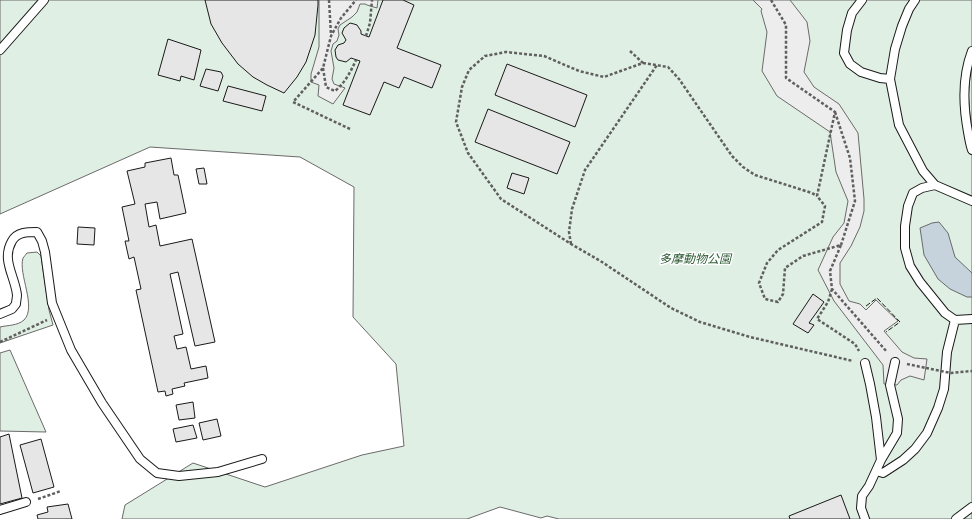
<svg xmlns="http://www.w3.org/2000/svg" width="972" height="519" font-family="'Source Serif 4','Noto Sans JP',serif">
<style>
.green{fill:#e0efe3;stroke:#6a6a6a}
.parking{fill:#ededed;stroke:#6a6a6a}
.water{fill:#c6d2dc;stroke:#6a6a6a}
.building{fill:#e6e6e6;stroke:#1a1a1a}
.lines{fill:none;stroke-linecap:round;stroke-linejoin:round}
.service-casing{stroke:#1a1a1a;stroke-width:10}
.path{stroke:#5f5f5f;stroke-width:2.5;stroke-dasharray:3 2;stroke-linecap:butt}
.service{stroke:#fff;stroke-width:8}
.path-bridge{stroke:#5f5f5f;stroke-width:2.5;stroke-dasharray:3 2;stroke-linecap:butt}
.fence{stroke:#1a1a1a;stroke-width:1;stroke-dasharray:5 2;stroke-linecap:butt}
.labels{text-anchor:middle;stroke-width:3;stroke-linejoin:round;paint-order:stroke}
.park-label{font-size:12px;font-style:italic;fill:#2b5a34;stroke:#fff}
</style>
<rect width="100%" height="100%" fill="#fff"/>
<path class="green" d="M0,0h972v519h-413l-12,-3 -6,2 -41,-11 -33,12h-345l3,-14 68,-42 72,24 97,-32 42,-9 -8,-82 -43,-47 1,-130 -54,-30 -150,-10 -150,67z
M37,252l4,4 8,54 4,15 -53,18v-16c8,-2 17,-1 24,-7 13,-13 -6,-46 -1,-62 1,-1 3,-4 4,-5z
M10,350l36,82 -46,-1v-78z"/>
<path class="parking" d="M319,0h59l-1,8 -10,-3 -2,-1h-5l-3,8 -5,5 -12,8 -2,4 1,6 -2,6 -4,3 -2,7 3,17 -2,11 2,5 11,4 -12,16 -15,-8 1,-11 -8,-3v-8l8,-27z
M753,0h37l17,22 3,19 -6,31 10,15 25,17 19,29 6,66v12l-4,16 -9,19 -11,17v21l9,17 11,3 6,6 10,-10 22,21 -14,10 18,21 12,6 13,1 -3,21 -14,-4 -9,4 -4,5 -13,-1 -1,-19 -49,-64 -16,-31 15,-33 11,-14 4,-22 -12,-29 -6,-40 -53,-36 -15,-25 5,-39 -6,-21 1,-2z"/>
<path class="water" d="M939,222l9,11 7,24 17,16v24h-5l-17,-8 -12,-10 -14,-24 -4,-27 12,-5z"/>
<path class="building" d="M205,0h113v5l-3,30 -9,27 -9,15 -13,16 -17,-8 -14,-8 -15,-13 -16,-21 -11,-19z
M383,0h20l11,5 -17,43 44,17 -9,23 -28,-11 -5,11 -15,-6 -14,33 -27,-10 17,-44 -9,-3 -5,4 -8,-2 -2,-3 -1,-7 3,-5 6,-2 2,-3 -4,-7 2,-5 6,-5 4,1 3,1 4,6v3l8,3z
M168,39l33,11 -7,30 -13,-4 -1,5 -22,-6z
M507,64l80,31 -12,32 -80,-32z
M206,69l15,3 2,4 -5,15 -18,-5z
M228,86l38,10 -4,15 -39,-10z
M488,109l82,33 -13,32 -82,-32z
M171,158l3,17h4l8,38 -26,6 -3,-17 -12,2 4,23 7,-2 4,21 32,-7 23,103 -20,4 -17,-74 -8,2 13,60 -9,2 3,13 9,-2 5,22 15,-3 2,12 -24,5 1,3 -13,3 1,5 -7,2 -1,-5 -7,1 -22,-102 5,-1 -7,-32 -5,2 -4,-18h4l-7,-34 13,-3 -8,-33 18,-4v-4z
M204,168l3,16h-8l-3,-15z
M512,173l17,5 -5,16 -17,-6z
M78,227l17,1 -1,17 -17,-1z
M813,294l11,8 -15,21 5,2 -6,8 -15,-9z
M193,402l2,16 -16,2 -3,-15z
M217,419l4,17 -18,4 -4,-17z
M193,425l4,13 -21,4 -3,-13z
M9,434l13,64 -22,6v-67z
M41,439l13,48 -21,6 -13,-48z
M841,495l9,24h-60l-1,-3z
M68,504l4,15h-34l-1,-4 11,-3 -1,-5z"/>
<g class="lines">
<defs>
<path id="service" d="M862,0l-10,13 -5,17 -3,23 6,11 11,8 19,6 10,1
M915,0l-6,9 -7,17 -7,23 -5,30 9,46 24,46 12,14 37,16
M0,50l44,-50
M972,51c-10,26 -9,54 -4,81 1,6 2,12 4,18
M935,185l-13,3 -9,5 -5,13 -3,20v22l5,18 10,16 25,31 10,7
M0,314l12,-5 4,-5c0,-3 1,-6 1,-9 -2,-19 -16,-35 -5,-54 5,-9 15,-9 25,-9l5,9 3,11 7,51 19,47 31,53 38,56 17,14 22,3 39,-4 44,-13
M865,363l5,21 6,33 5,43 -12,26 -7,10 -1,12 4,11
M881,460l16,-27 1,-14 -8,-34 5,-23
M876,471l7,2 20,-13 12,-11 12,-16 11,-25 6,-19 3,-37 8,-32 17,-1
M0,510l26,-8
M956,519l16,-12"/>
</defs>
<use href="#service" class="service-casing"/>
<path class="path" d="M329,0l2,35
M771,0l15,25v53l49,34 -18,84 8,10 -3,16 -44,28 -11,13 -8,20 6,16 13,3 5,-8 2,-26 18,-12 38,-11 -11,26 2,18 55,63
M366,36l4,-13 2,-23
M630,51l13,12 -39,14 -25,-6 -35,-15 -38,-4 -21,4 -16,14 -7,17 -6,35 12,31 33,46 70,45 31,18 69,46 29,14 50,15 103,24
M643,63l25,4 11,12 53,77 11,11 12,8 57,18 5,3
M323,68l3,19 9,4c10,-8 16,-20 21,-31
M835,112l15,46 5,43 -14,44
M350,129l-57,-27 30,-34 8,-32 10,-18 15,-18
M571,244l-2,-12 3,-23 13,-39 72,-105
M832,289l-4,13 -11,17 38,25 4,7
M0,342l47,-22
M907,364l19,4
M38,499l23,-8"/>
<use href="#service" class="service"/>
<path class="path-bridge" d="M926,368l25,5 21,-2"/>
<path class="fence" d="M866,306l11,-8 23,24 -14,10"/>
</g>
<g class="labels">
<g class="park-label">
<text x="695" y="263">多摩動物公園</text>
</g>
</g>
</svg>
